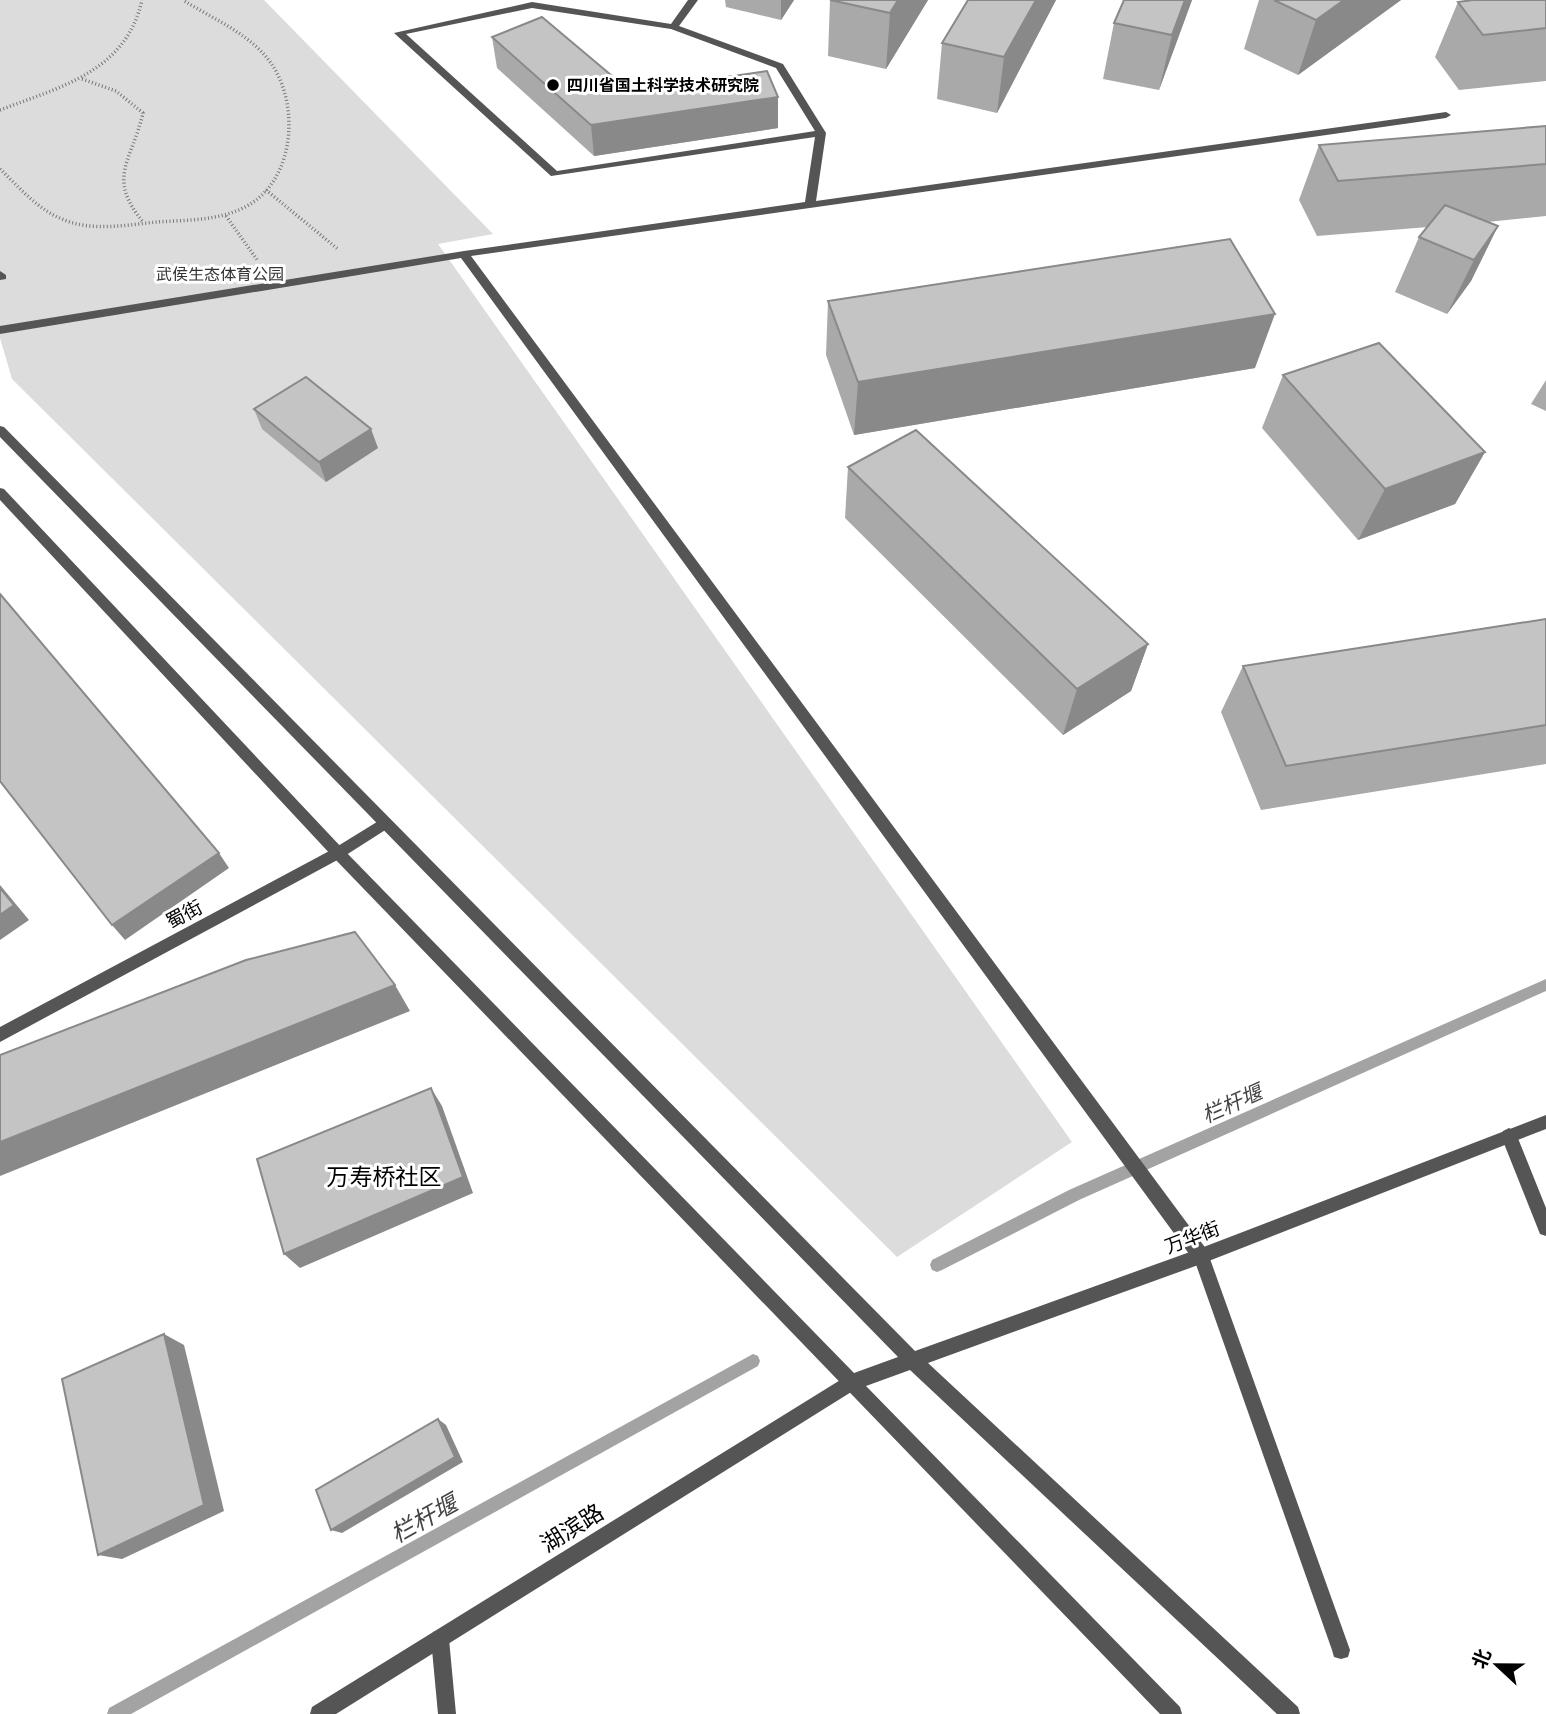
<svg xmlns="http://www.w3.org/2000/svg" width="1546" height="1714" font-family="'Fira Sans','Noto Sans SC',sans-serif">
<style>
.green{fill:#dcdcdc}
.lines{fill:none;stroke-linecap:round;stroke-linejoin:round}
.stream{fill:#a3a3a3;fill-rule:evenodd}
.path{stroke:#777;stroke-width:3.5;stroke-dasharray:1 2.5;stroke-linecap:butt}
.service{fill:#555;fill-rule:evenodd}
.minor{fill:#555;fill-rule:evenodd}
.tertiary{fill:#555;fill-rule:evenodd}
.wall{fill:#a9a9a9}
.shaded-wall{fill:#898989}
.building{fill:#c4c4c4;stroke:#898989;stroke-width:2}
.poi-dot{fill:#000;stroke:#fff;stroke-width:2.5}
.labels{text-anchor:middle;stroke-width:6;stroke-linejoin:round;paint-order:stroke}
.far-poi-label{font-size:16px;font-weight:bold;fill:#000;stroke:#fff;text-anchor:start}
.far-park-label{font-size:16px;fill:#333;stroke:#fff}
.street-label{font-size:19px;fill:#000;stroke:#fff}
.water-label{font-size:21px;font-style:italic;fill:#444;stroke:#fff}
.quarter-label{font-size:23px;fill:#000;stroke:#fff}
.near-street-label{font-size:23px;fill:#000;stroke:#fff}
.near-water-label{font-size:24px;font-style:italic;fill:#444;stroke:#fff}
</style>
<rect width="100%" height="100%" fill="#fff"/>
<path class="green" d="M0,0h264l229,234 -55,10 634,898 -175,115 -885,-878 -12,-41z"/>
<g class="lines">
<path class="stream" d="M1546,979v12l-467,209 -137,70 -5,2 -5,-2 -2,-5 2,-5 137,-70z
M753,1354l5,2 2,5 -2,5 -627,348h-24l2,-6z"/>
<path class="path" d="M82,79l34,12 27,22c-11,48 -37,64 0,109
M0,110c60,-23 126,-38 142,-110
M0,169c19,18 37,40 62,50 29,13 63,6 95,3 29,-2 61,-1 88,-15 49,-25 55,-98 28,-141 -20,-31 -60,-47 -90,-66
M266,190l73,60
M226,216l32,45"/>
<path class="service" d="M1201,1248l6,2 2,6 141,394 -2,7 -7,2 -7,-2 -2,-7 -139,-394 2,-6z
M440,1630l7,2 2,7 7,75h-18l-7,-75 2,-7z"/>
<path class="minor" d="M688,0h10l-19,26 104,38 43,69 -10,68 630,-89 5,3 -5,3 -975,138 736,994 2,6 -2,6 -6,2 -6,-2 -734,-1004 -461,76v-8l464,-75 341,-49 10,-65 -264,39 -157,-143 138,-31 139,22zM532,8l139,21 105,39 39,63 -258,40 -151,-137z
M0,271l6,4v4l-6,1z
M385,817l5,2 2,4 -2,4 -47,30 -343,185v-15l333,-178z
M1509,1128l6,3 31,77v28l-6,-2 -39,-98 2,-5z
M850,1374l6,3 3,6 -3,6 -520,325h-26l2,-7z"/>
<path class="tertiary" d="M0,426l4,1 911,924 286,-103 345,-133v14l-345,135 -273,99 370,344 2,7h-23l-367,-344 -44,16 314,321 2,7h-22l-827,-857 -333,-357v-12l4,1 339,360 511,524 44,-16 -898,-920z"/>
</g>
<path class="wall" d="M725,0h69l-13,20 -55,-13z
M830,0h98l-42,69 -58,-13z
M968,0h88l-59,113 -60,-14 5,-56z
M1124,0h68l-33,90 -56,-11 11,-56z
M1259,0h142l-103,75 -54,-26z
M1546,0v81l-87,9 -24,-33 23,-55z
M492,37l138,54 148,6v31l-184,28 -97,-88z
M1546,126v90l-59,6 11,4 -27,55 -24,33 -52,-22 24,-55 9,-10 -111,9 -18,-36 20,-55z
M828,301l427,67 -401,67 -28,-80z
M1283,375l202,77 -30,52 -97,36 -96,-112z
M1546,380v31l-15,-7z
M254,409l124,39 -52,34 -64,-53z
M848,467l300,177 -17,47 -68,44 -218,-217z
M1546,619v145l-285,46 -40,-98 22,-46z"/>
<path class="shaded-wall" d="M781,0h13l-13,20z
M898,0h30l-42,69 4,-56z
M1036,0h20l-59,113 7,-56z
M1185,0h7l-33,90 13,-55z
M1344,0h57l-103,75 18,-55z
M778,97v31l-184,28 -3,-31z
M1498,226l-27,55 -24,33 27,-54z
M1275,314l-20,54 -401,67 4,-53z
M371,429l7,19 -52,34 -7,-20z
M1485,452l-30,52 -97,36 27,-51z
M1148,644l-17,47 -68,44 14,-46z
M219,853l10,15 -104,72 -13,-15z
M0,885l29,35 -29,20z
M395,985l15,26 -410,165v-34z
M431,1088l11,18 31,87 -173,75 -16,-14z
M164,1334l20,11 40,166 -102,48 -24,-4z
M438,1419l8,6 17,37 -121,71 -11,-3z"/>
<path class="building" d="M830,0h68l-8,13z
M968,0h68l-32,57 -62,-14z
M1124,0h61l-13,35 -58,-12z
M1274,0h70l-28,20z
M1473,0h73v28l-63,7 -25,-33z
M542,17l88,74 137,-20 11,26 -187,28 -99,-88z
M1546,126v38l-208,17 -19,-36z
M1445,205l53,21 -24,34 -55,-23z
M1230,239l45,75 -417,68 -30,-81z
M1379,343l106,109 -100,37 -102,-114z
M306,377l65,52 -52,33 -65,-53z
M916,430l232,214 -71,45 -229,-222z
M0,594l219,259 -107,72 -112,-144z
M1546,619v106l-260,41 -43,-100z
M0,888l14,17 -14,10z
M355,932l40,53 -395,157v-87l246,-95z
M431,1088l32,89 -179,77 -27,-95z
M164,1334l40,171 -106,50 -36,-176z
M438,1419l17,38 -124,73 -15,-40z"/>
<circle class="poi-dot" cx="553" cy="85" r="7"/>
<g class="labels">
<g class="far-poi-label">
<text x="567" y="91">四川省国土科学技术研究院</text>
</g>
<g class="far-park-label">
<text x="220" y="280">武侯生态体育公园</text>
</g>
<g class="street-label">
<text transform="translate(184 914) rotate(-28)" y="7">蜀街</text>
<text transform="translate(1192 1237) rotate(-21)" y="7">万华街</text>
</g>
<g class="water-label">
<text transform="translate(1232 1104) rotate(-24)" y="7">栏杆堰</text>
</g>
<g class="quarter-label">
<text x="384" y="1185">万寿桥社区</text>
</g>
<g class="near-street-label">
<text transform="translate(572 1528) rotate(-32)" y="8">湖滨路</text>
</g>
<g class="near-water-label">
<text transform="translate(424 1519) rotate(-29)" y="8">栏杆堰</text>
</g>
</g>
<g transform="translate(1497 1665) rotate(292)" stroke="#ffffff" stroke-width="5" paint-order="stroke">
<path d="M0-5L12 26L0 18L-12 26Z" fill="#000000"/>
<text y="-10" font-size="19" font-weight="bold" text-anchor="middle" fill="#000000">北</text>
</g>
</svg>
